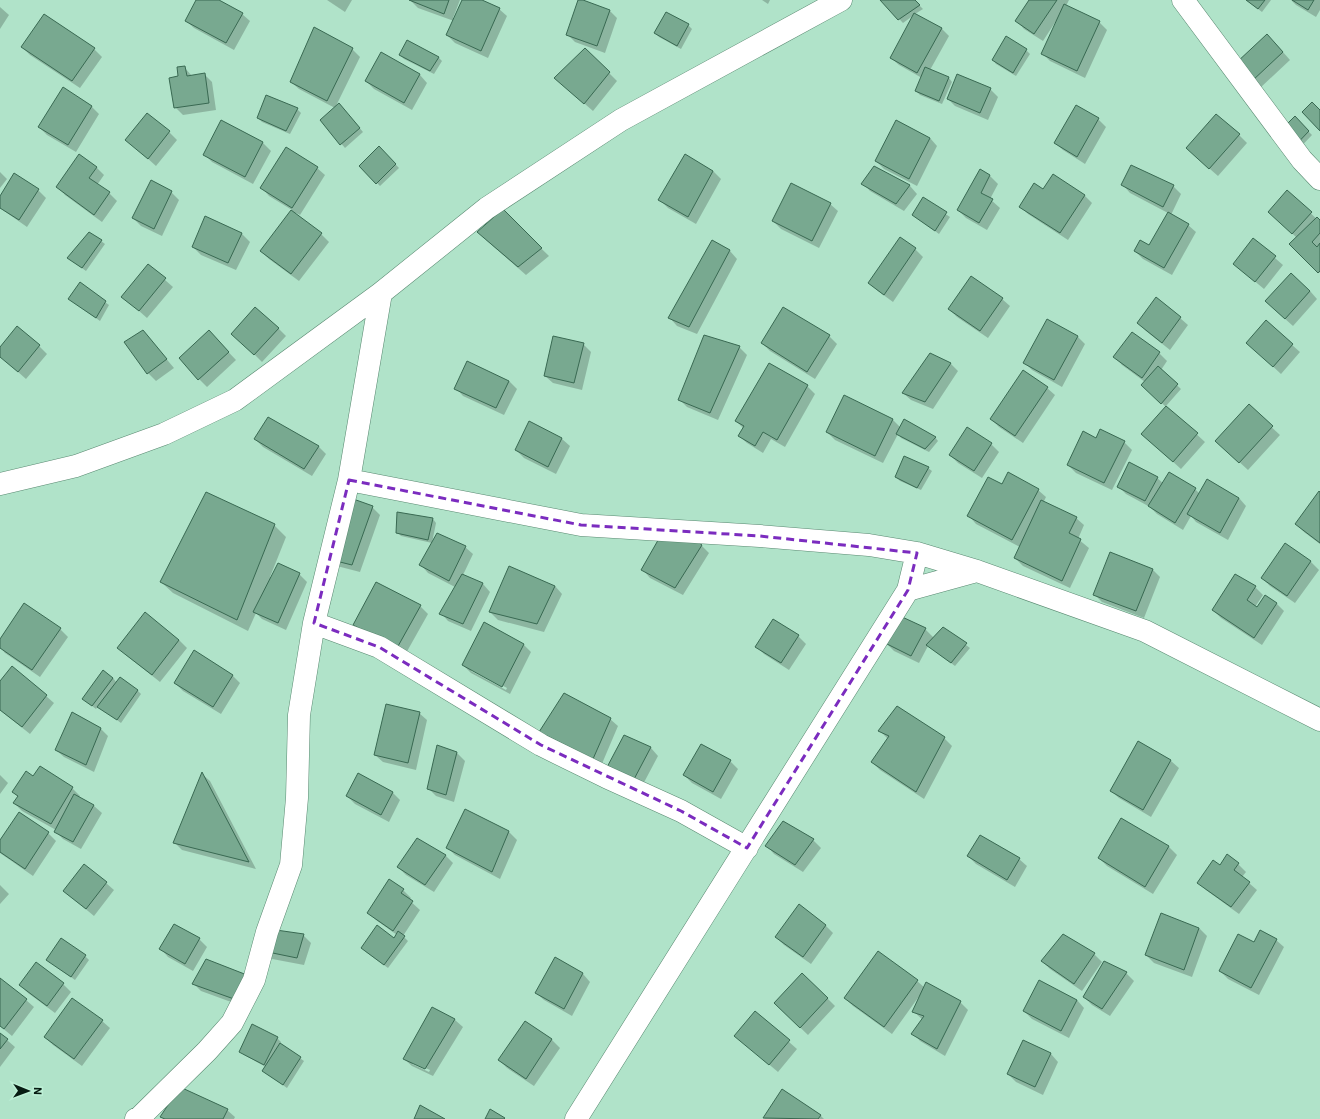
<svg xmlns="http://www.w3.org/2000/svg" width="1320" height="1119" font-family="'IBM Plex Sans',sans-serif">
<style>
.shadow{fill:#0003;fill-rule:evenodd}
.building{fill:#78a990;stroke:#396952}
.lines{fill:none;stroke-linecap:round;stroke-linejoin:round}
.street-casing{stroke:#598971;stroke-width:23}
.street{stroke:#fff;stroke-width:22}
.marked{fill:none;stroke:#7b2cbf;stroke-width:3;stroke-dasharray:8 5;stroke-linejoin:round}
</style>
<rect width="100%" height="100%" fill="#b0e3c9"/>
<path class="shadow" d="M197,0h20l25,14 8,7 -16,29 -40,-22 -8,-7z
M327,0h25l-7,12z
M410,0h50l-7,18 2,1 8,-19h17l19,9 8,7 -19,42 -33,-15 -8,-8 7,-14 -36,-13z
M579,0l31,11 7,7 -12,35 -30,-11 -8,-8z
M762,0h8l-2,4z
M881,0h33l9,9 -8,5 26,14 8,8 -19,34 19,8 3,4 -10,22 -22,-9 -4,-4 6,-13 -23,-13 -8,-7 23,-43 -11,8z
M1030,0h39l-3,6 33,16 8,8 -22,48 -35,-17 -8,-8 15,-31 -1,-1 -13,20 -19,-12 -7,-8z
M1246,0h25l-9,12z
M1291,0h29v10l-4,7 -20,-12z
M0,7l9,8 -9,14z
M688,25l4,4 -11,20 -22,-12 -4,-4z
M1275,43l15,17 -30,28 -7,-8z
M22,47l72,2 8,8 -22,31 -50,-33z
M352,49l8,8 -25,51 -36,-19 -8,-7z
M585,49l32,32 -24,30 -38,-33z
M1026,50l4,4 -14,22 -20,-12 -3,-4z
M382,53l38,22 7,8 -15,27 -38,-21 -8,-8z
M400,55l38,2 4,4 -8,13 -30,-15z
M184,67l8,9 12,-2 8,8 4,28 -33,5 -8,-8 4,-30z
M63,89l29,18 7,7 -23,38 -29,-17 -8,-8z
M990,89l8,8 -10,23 -33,-14 -7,-7z
M343,108l20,24 -18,16 -24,-28z
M297,109l4,4 -11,21 -28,-12 -4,-4z
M1295,118l17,17 -18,19z
M1098,119l8,8 -21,37 -22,-14 -8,-7z
M221,121l42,22 8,8 -18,33 -41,-22 -8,-8z
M169,132l8,8 -21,26 -29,-26z
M1239,135l8,8 -29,33 -23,-20z
M930,138l7,8 -20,40 -33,-17 -8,-8z
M379,147l20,21 -19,18 -20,-20z
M685,156l28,15 8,8 -25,45 -28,-16 -8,-8z
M96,167l8,8 -7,10 12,8 8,8 -15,21 -37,-27 -7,-8z
M874,167l36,19 7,8 -13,17 -34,-20 -7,-8z
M317,168l8,7 -25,40 -4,-2 -1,1 26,20 8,8 -30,39 -30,-22 -8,-8 31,-41 -23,-14 -7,-8z
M980,171l10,5 8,8 -8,15 10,9 -13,22 -21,-12 -8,-8z
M0,172l7,7 -7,9z
M1123,185l50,1 8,8 -10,21 17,10 8,7 -24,43 -29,-16 -8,-8 15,-4 18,-34 -38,-20z
M38,190l8,8 -19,29 -27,-19v-10z
M1043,190l41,5 8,8 -24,37 -40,-26 -8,-8z
M1287,191l33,31v51l-29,-29 6,-6 -20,-19z
M171,192l8,8 -17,36 -21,-10 -8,-8z
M923,199l27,18 -11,17 -26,-19z
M830,204l8,7 -19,37 -38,-19 -8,-8z
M503,211l46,45 -23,19 -40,-35z
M206,218l36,16 8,8 -14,28 -35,-15 -8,-8z
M1253,239l30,26 -19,24 -30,-25z
M101,241l4,3 -19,27 -14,-10z
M915,249l8,8 -30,45 -15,-11 -8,-8z
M730,251l7,8 -40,75 -20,-8 -7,-8z
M148,265l25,22 -26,31 -25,-22z
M80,284l29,21 -9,16 -31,-22z
M1310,291l7,8 -24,27 -19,-17z
M1157,298l31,27 -18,25 -24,-19 -8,-8z
M1002,299l8,7 -22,32 -31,-21 -8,-8z
M1266,322l34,30 -19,22 -26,-24z
M278,328l8,8 -24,26 -21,-21z
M143,331l31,37 -18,13 -8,-8z
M1132,333l27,20 8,8 -6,9 20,19 -15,17 39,36 -24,27 -39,-35 24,-27 -24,-22 3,-3 -23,-17 -7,-8z
M829,336l8,8 -22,35 -45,-28 -8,-8z
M1078,337l7,7 -23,43 -30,-17 -8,-8z
M217,340l19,20 -29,27 -8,-8z
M583,344l8,8 -9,38 -29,-7 -8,-7z
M39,346l8,8 -21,25 -26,-23v-8z
M739,347l8,8 -29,65 -31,-13 -8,-8z
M467,362l42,19 8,8 -13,26 -41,-19 -7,-8z
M769,364l38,22 8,8 -30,53 -14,-8 -8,14 -16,-10 -8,-7 4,-8 -7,-7z
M951,364l7,7 -25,38 -22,-9 -8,-7z
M1047,388l8,7 -32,48 -24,-16 -8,-8z
M844,396l49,24 8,8 34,9 3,4 -9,11 -28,-14 -3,-4 -15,29 -48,-23 -8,-8z
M1249,406l31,29 -32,35 -24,-22z
M530,423l32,16 8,7 -14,28 -32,-16 -8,-8z
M255,439l63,7 8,8 -14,22 -49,-29z
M1096,439l28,3 8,8 -20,40 -36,-17 -8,-8z
M991,444l8,8 -17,26 -24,-15 -8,-8z
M928,468l4,3 -11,19 -21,-9 -4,-4z
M1169,473l26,16 5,5 39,4 7,8 -18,34 -32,-18 -5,-6 -8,14 -26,-16 -7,-7 -24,-13 -8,-8 39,-8 6,5z
M1003,485l35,5 8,7 -3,6 33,15 8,7 -6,14 11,9 -19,40 -47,-22 -8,-8 5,-11 -44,-23 -7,-8z
M1320,493v51l-16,-12 -8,-8z
M372,507l8,8 -20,57 -27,-7z
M433,519l3,4 -4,20 -31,-7 -4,-4z
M669,522l33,24 7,7 -26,42 -33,-17 -7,-8z
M274,525l12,12 -16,40 29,-3 8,8 -21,48 -24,-11 -6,-6 -8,18 -75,-38 -12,-11z
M1285,544l26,18 8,8 -24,33 -25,-17 -8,-8z
M465,547l8,7 -10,21 20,9 7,8 -19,39 -23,-10 -7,-8 14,-26 -27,-14 -7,-8z
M1152,569l8,8 -16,41 -42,-16 -7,-7z
M555,586l7,8 -18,38 -46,-12 -8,-8z
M1255,587l8,8 -8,12 2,2 19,-6 8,8 -22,34 -41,-27 -8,-8z
M420,606l8,8 -23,41 -43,-22 -7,-8z
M145,614l34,26 8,8 -27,34 -34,-27z
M943,628l27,20 -15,18 -27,-20 -9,17 -25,-12 -8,-8 39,-14 9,9z
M60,629l8,8 -28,40 -35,-24 -5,-6v-6z
M798,636l8,8 -17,26 -25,-16 -8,-8z
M524,645l7,7 -21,42 -39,-21 -8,-8zM471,669l36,19 -1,2 -35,-19z
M195,652l38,24 7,7 -19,31 -38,-23 -8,-8z
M113,678l4,5 20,7 4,4 -20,29 -23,-17 -2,3 -9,-7z
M0,683l46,13 8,7 -24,31 -30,-24z
M897,707l47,31 8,8 -28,53 -44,-29 -8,-8 16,-23 -8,-8z
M419,713l8,7 -11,50 -33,-8 -8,-7z
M610,719l8,7 -17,40 -53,-26z
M101,729l7,7 -14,36 -30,-15 -8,-7z
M625,736l26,12 7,8 -18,34 -26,-11z
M1138,742l33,19 8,7 -28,49 -32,-19 -8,-7z
M437,747l20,6 8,8 -11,41 -18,-6 -8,-8z
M730,761l8,8 -17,30 -29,-16 -8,-8z
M202,774l8,7 46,88 -74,-19 -8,-8z
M0,775l8,8 -8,11z
M34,777l38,11 8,8 -1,1 15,9 8,7 -21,36 -18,-10 -8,-8 1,-1 -34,-19 -8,-8 4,-6 -5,-5z
M392,792l8,8 -11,22 -34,-18 -8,-8z
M465,810l44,22 8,8 -17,39 -45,-24 -7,-7z
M19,814l29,19 8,8 -23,35 -33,-23v-11z
M1122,819l47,28 8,8 -24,39 -46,-28 -8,-8z
M813,840l8,8 -18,24 -29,-18 -7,-8z
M445,855l8,8 -19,29 -28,-17 -8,-8z
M968,856l51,3 8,7 -12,21 -39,-23z
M1238,864l8,8 -4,5 15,13 -18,24 -33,-24 -7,-8z
M390,880l13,10 8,8 -2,2 11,10 -17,26 5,5 -20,27 -22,-16 28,-13 3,-4 -21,-15 -8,-8z
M106,883l8,7 -20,26 -30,-25z
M0,885l9,9 -9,10z
M175,925l24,14 8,8 -14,24 -25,-14 -7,-8z
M825,925l8,8 -22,31 -27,-19 -8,-8z
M1199,928l8,8 -15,41 -38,-14 -8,-8z
M303,935l8,8 -7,22 -37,-7 -8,-8z
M1276,940l8,7 -25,48 -31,-16 -8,-8 34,-27z
M1094,954l8,8 -20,29 -32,-22 -8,-8z
M85,956l4,4 -14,20 -28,-20z
M1104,962l22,11 8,8 -24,35 -18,-11 -8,-8z
M36,964l27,20 8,8 -16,21 -27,-20 -8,-8z
M583,974l7,8 -18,34 -28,-16 -8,-7z
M246,976l-4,30 -41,-15 -7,-7z
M0,979l26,21 8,7 -22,29 -12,-10z
M917,981l8,7 35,14 8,8 -23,46 -25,-15 -7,-8 10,-13 -10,-9 7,-16 -28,39 -39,-28 -8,-8z
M827,998l8,8 -27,29 -25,-24z
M1077,1000l7,8 -15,30 -37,-19 -8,-8z
M432,1008l23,12 8,7 -30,49 -21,-10 -8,-7zM412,1062l18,8 -1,2 -17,-8z
M755,1012l42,37 -19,23 -43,-36z
M102,1021l8,7 -28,38 -29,-21 -8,-8z
M525,1022l27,18 8,8 -26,38 -27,-18 -8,-8z
M0,1034l15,13 -15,20z
M277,1038l4,4 -1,2 24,17 -17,27 -20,-14 -1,-7 -22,-12 -4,-4z
M1023,1041l28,13 7,8 -15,33 -27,-13 -8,-8z
M782,1090l39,26 3,3h-59l-1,-1z
M227,1110l8,7 -1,2h-70l-3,-2z"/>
<path class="building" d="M196,0h23l24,13 -17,30 -41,-22z
M409,0h40l-5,14z
M462,0h20l18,8 -19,43 -35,-16z
M578,0h5l27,10 -13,36 -31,-11z
M880,0h35l5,5 -22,15z
M1029,0h28l-23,34 -19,-13z
M1246,0h19l-7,9z
M1292,0h22l-6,10z
M1064,4l36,17 -23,50 -36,-17z
M666,12l23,12 -12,22 -23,-13z
M914,13l28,15 -25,45 -27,-15z
M44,14l51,34 -23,33 -51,-34z
M314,27l39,21 -26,53 -37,-19z
M1267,34l16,18 -31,29 -16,-18z
M1006,36l21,13 -14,24 -21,-13z
M407,40l32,17 -9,14 -31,-16z
M585,48l25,24 -26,32 -30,-26z
M381,52l39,22 -16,29 -39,-22z
M185,66l2,10 18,-3 4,30 -35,5 -5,-30 9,-2 -1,-9z
M925,67l24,10 -10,24 -24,-10z
M957,74l34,14 -11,25 -33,-14z
M63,87l29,19 -24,39 -30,-18z
M266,95l32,13 -12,23 -29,-13z
M1312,102l8,8v21l-18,-19z
M339,103l21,25 -20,17 -20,-25z
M1076,105l23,13 -22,39 -23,-14z
M147,113l23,18 -22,28 -23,-19z
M1216,114l24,20 -31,35 -23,-21z
M1295,116l14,15 -19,20 -15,-15z
M221,120l42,22 -18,35 -42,-22z
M896,120l34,18 -21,41 -34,-18z
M379,146l17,18 -20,20 -17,-18z
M286,147l32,20 -26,41 -32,-20z
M79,154l18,13 -8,11 21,14 -16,23 -38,-28z
M685,154l28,17 -25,46 -30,-17z
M1131,165l43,20 -11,22 -42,-22z
M874,166l36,19 -14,19 -35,-20z
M980,169l10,6 -9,18 12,6 -14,24 -22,-13z
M14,173l25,16 -20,31 -19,-12v-12z
M1053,174l32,21 -25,38 -41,-26 15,-24 9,6z
M151,180l21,11 -18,38 -22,-11z
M791,183l40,20 -19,38 -40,-20z
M1287,190l25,22 -20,22 -24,-22z
M923,197l24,15 -12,19 -23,-16z
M503,209l39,39 -24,19 -41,-35z
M291,210l31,23 -31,41 -31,-23z
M1168,212l21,12 -25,44 -30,-17 6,-11 9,5z
M205,216l37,17 -14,30 -36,-16z
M1317,217l3,3v13l-8,9 5,5 3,-4v28l-2,2 -29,-29z
M89,232l13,8 -20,28 -15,-10z
M900,237l16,11 -32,47 -16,-12z
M1253,238l23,18 -21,26 -22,-18z
M712,240l18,10 -41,77 -21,-9z
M148,264l18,14 -27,33 -18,-14z
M1291,273l19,18 -25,28 -20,-18z
M971,276l32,22 -23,33 -32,-22z
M80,282l26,19 -10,17 -28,-19z
M1156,297l25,20 -19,26 -25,-20z
M255,307l24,21 -25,27 -23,-21z
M783,307l47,28 -23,37 -46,-29z
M1047,319l31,17 -24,44 -31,-17z
M1266,320l27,24 -20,23 -27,-24z
M17,326l23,19 -22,27 -18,-15v-10z
M143,330l24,29 -20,15 -23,-32z
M209,330l20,22 -31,28 -19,-22z
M1132,332l28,20 -18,26 -29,-21z
M704,335l36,11 -30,67 -32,-13z
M553,336l31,7 -10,40 -30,-7z
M930,353l21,10 -26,39 -23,-9z
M467,361l42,20 -13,27 -42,-19z
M769,363l39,22 -31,55 -14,-8 -8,14 -17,-10 6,-10 -9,-5z
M1158,366l20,18 -17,20 -20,-19z
M1023,370l25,17 -33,49 -25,-17z
M844,395l49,24 -18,37 -49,-24z
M1249,404l24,22 -34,37 -24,-22z
M1166,406l32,27 -25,29 -32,-28z
M268,417l51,29 -15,23 -50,-30z
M904,419l32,18 -11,12 -29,-15z
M529,421l33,17 -14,29 -33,-17z
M967,427l25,16 -18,28 -25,-16z
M1100,429l25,12 -21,42 -37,-18 16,-34 13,7z
M904,456l25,11 -12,21 -22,-11z
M1129,462l29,15 -13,24 -28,-14z
M1008,472l31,17 -27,51 -45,-24 21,-39 14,7z
M1169,472l27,16 -21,35 -27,-17z
M1207,479l32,19 -19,35 -33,-19z
M1319,491l1,1v51l-25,-19z
M206,492l69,32 -38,96 -77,-38z
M342,495l31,11 -21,59 -28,-7z
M1041,500l36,17 -8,16 12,6 -19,42 -48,-23z
M397,512l36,6 -5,22 -32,-7z
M669,521l33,24 -27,43 -34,-18z
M437,533l29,13 -17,35 -30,-16z
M1285,543l26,18 -24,35 -26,-18z
M1110,552l43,17 -17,42 -43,-16z
M278,563l22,10 -22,50 -25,-11z
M509,566l46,20 -18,38 -48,-12z
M462,574l21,9 -20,41 -24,-10z
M1235,574l21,12 -9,14 10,7 8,-12 12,8 -23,35 -42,-28z
M376,582l45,23 -24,43 -44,-23z
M24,603l37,25 -29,42 -32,-22v-9z
M145,612l34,28 -27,35 -35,-27z
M900,616l26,12 -15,28 -26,-13z
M773,619l26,16 -18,28 -26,-16z
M484,622l40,22 -22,43 -40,-22z
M943,627l24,16 -16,20 -25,-18z
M194,650l39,25 -20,32 -39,-24z
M12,666l35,29 -25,32 -22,-17v-29z
M103,670l10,8 -21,28 -10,-7z
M120,677l18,13 -21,30 -20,-13z
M564,693l47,25 -18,41 -54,-27z
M386,704l34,8 -12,51 -34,-8z
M897,706l48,31 -29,55 -45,-30 18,-26 -11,-5z
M72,712l29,16 -15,37 -31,-15z
M624,735l27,12 -19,36 -27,-12z
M1138,741l33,19 -28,50 -33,-19z
M701,744l30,16 -18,32 -30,-17z
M437,745l20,7 -11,43 -19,-6z
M40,766l33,21 -22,37 -38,-21 5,-7 -6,-4 14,-21 7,5z
M202,772l47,90 -76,-19z
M358,773l35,19 -12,23 -35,-19z
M74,794l20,11 -21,37 -19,-10z
M465,809l44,22 -17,41 -46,-24z
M19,812l30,20 -24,37 -25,-17v-12z
M1121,818l48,28 -24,41 -47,-29z
M783,821l31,18 -19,26 -30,-19z
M980,835l40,23 -13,22 -40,-24z
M417,838l29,17 -21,30 -28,-18z
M1227,854l12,9 -5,7 16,12 -19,25 -34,-24 16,-23 7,5z
M84,864l23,18 -21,27 -23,-18z
M389,879l15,10 -3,4 12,8 -20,30 -26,-18z
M799,904l27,21 -23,32 -28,-20z
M1161,913l38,15 -15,42 -39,-15z
M174,924l26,14 -15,26 -26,-15z
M377,925l17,13 4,-7 7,5 -21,29 -23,-17z
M262,928l42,6 -7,24 -39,-8z
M1260,930l17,9 -26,49 -32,-17 19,-37 16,8z
M1063,934l32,19 -21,31 -33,-23z
M61,938l25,17 -15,22 -25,-17z
M878,951l40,29 -34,47 -40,-29z
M555,957l28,16 -19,36 -29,-16z
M206,959l41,16 -13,24 -42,-15z
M1104,961l23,11 -25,37 -19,-12z
M36,962l28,21 -17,23 -28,-21z
M802,973l26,25 -28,30 -26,-25z
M0,978l27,21 -23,30 -4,-3z
M1039,980l38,20 -16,31 -38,-20z
M926,982l35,19 -24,48 -26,-15 13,-18 -12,-4z
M72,998l31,22 -29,39 -30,-22z
M432,1007l23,12 -30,50 -22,-10z
M755,1011l35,29 -21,25 -35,-29z
M525,1021l27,18 -26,40 -28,-19z
M252,1024l26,13 -14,28 -25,-13z
M0,1033l8,6 -8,10z
M1023,1040l28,13 -16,34 -28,-13z
M280,1043l21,14 -18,28 -21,-14z
M180,1087l48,22 -5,10h-58l-5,-2z
M782,1089l39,26 -3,4 -55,-1z
M420,1105l25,14h-31z
M490,1109l15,9 -1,1h-19z"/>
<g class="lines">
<defs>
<path id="street" d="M1183,0l119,160 18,19
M349,480l232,45 179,11 109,9 48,8 60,18 168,60 175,89
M0,484l76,-18 88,-32 71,-34 146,-107 106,-85 134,-88 220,-120
M908,590l69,-19
M314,623l65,24 162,98 65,32 75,34 66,37
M136,1119l4,-2 67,-66 25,-28 22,-43 13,-48 24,-67 6,-67 2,-83 15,-92 35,-143 32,-187
M576,1119l332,-529 9,-37"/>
</defs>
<use href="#street" class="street-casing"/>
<use href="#street" class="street"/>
</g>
<path class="marked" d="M349,480l232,45 179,11 157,17 -9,37 -161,258 -66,-37 -140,-66 -162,-98 -65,-24z"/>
<g transform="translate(28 1091) rotate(91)" stroke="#bdf0d6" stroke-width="3" paint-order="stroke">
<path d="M0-3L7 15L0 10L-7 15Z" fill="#071b12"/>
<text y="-6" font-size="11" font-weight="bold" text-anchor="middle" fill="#071b12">N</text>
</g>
</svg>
